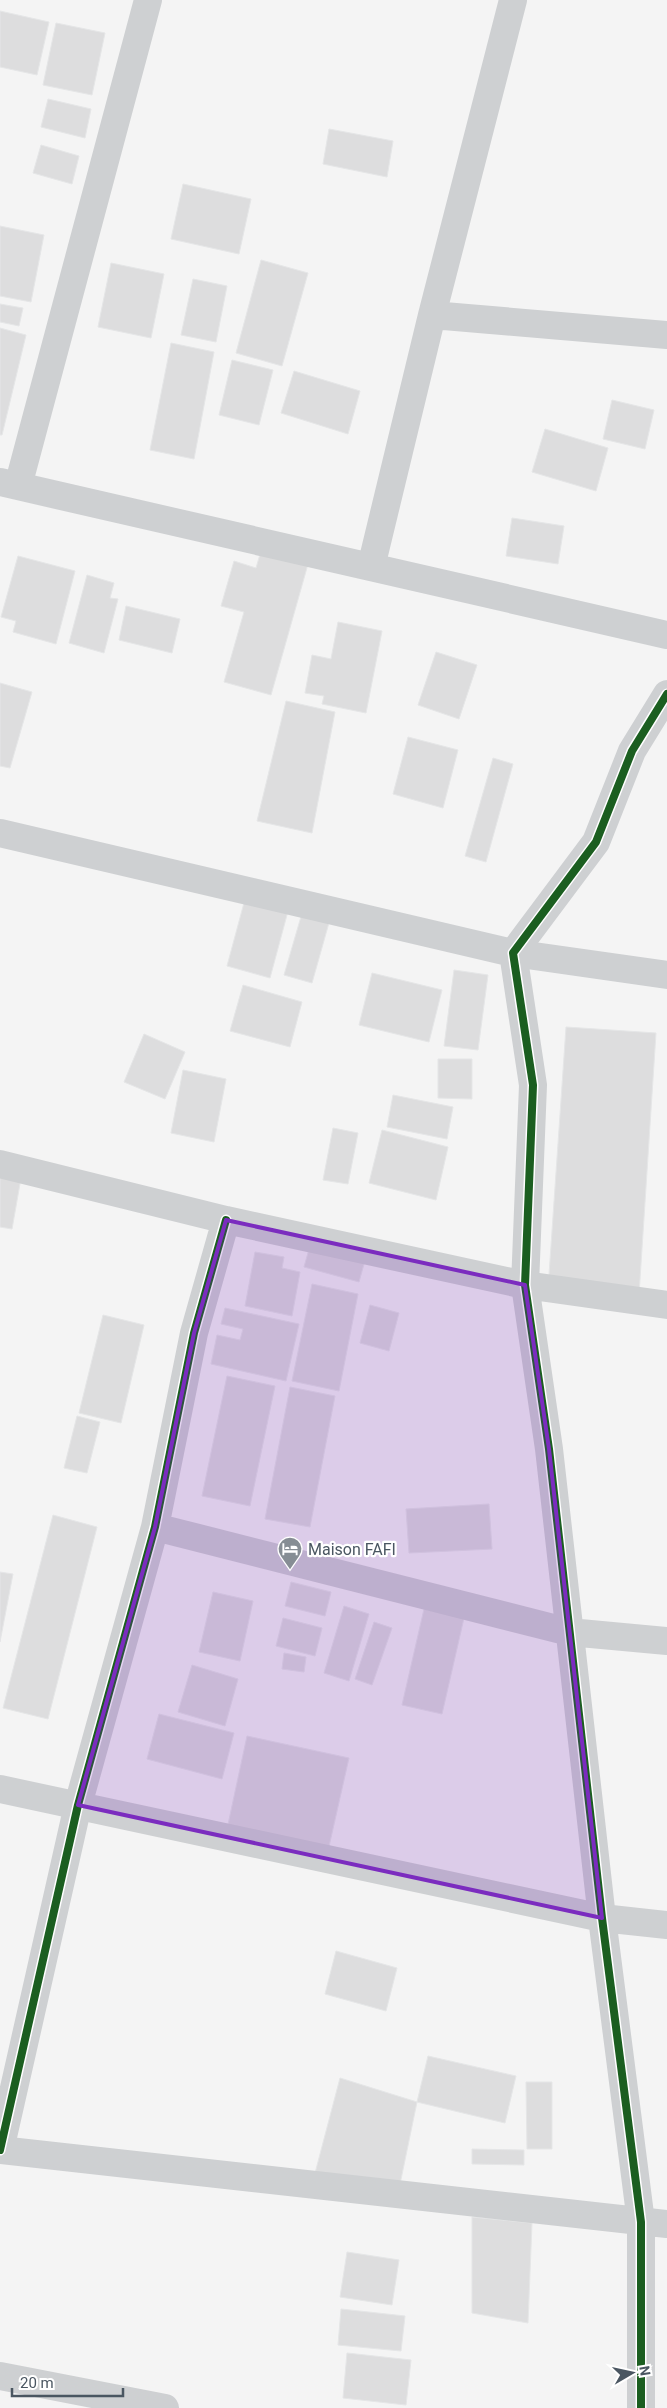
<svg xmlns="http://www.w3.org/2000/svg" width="667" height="2408" font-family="Roboto,sans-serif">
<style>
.building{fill:#ddddde;stroke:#e5e6e7}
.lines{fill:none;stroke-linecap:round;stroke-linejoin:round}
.street{stroke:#ced0d2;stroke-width:28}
.cycleway-casing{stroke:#fff;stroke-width:11}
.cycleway{stroke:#1b5e20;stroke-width:8}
.marked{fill:#7b2cbf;fill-opacity:0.2;stroke:#7b2cbf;stroke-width:4;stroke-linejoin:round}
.labels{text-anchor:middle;stroke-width:4.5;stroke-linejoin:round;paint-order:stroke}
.poi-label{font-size:16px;fill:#4a5661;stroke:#fff;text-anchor:start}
</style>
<rect width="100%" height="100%" fill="#f4f4f4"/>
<path class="building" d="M0,11l49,11 -12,53 -37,-8z
M56,23l49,10 -13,62 -49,-10z
M48,99l43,10 -6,29 -44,-11z
M329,129l64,12 -6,36 -64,-13z
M41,145l38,11 -7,28 -39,-11z
M183,184l68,15 -12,55 -68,-15z
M0,226l44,9 -13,67 -31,-6z
M261,260l47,13 -26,93 -46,-13z
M111,263l53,11 -13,64 -53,-11z
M193,279l34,7 -11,56 -35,-7z
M0,304l23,4 -4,18 -19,-4z
M0,328l26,7 -24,100h-2z
M171,343l43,9 -20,107 -44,-9z
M232,360l41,10 -14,55 -40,-10z
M294,371l66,20 -12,43 -67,-21z
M612,400l42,10 -9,39 -42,-10z
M545,429l63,19 -12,43 -64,-19z
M512,518l52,8 -6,38 -52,-8z
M263,544l47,13 -39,138 -47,-13 20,-70 -23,-6 13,-45 22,7z
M18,556l57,15 -19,73 -43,-12 3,-11 -15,-4z
M87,575l27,8 -4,15 8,1 -14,54 -35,-10z
M126,606l54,13 -8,34 -53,-13z
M338,622l44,9 -16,82 -44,-9 2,-8 -19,-3 7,-38 19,4z
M436,652l41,13 -18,54 -41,-14z
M0,683l32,9 -22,76 -10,-2z
M286,701l49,11 -23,121 -55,-12z
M408,737l50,13 -15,58 -50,-14z
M493,758l20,6 -27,98 -21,-6z
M248,888l43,12 -21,78 -43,-12z
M307,896l27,9 -22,78 -28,-8z
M454,970l34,5 -10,75 -34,-4z
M372,973l70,17 -13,52 -70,-17z
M243,985l59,17 -12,45 -60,-16z
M566,1027l90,6 -17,262 -91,-6z
M144,1034l41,18 -20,47 -41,-17z
M438,1059h34v40l-34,-1z
M183,1070l43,9 -12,63 -43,-9z
M393,1095l60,12 -6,32 -60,-12z
M333,1128l25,5 -10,51 -25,-4z
M382,1130l66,17 -12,53 -67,-17z
M0,1173l21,5 -9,51 -12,-2z
M311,1242l55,15 -7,25 -55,-15z
M255,1252l29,5 -2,11 18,4 -8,44 -47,-10z
M312,1284l46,10 -19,97 -47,-10z
M370,1305l29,8 -10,38 -29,-8z
M225,1308l74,16 -13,57 -75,-17 6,-29 23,5 3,-11 -22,-5z
M103,1315l41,10 -23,98 -42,-10z
M227,1376l48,10 -25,120 -48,-10z
M290,1387l45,9 -25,131 -45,-8z
M77,1416l23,6 -13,51 -23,-5z
M489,1504l3,45 -83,4 -3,-44z
M53,1515l44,12 -49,192 -45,-11z
M0,1572l13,2 -13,68z
M291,1582l40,10 -6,24 -40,-10z
M213,1592l40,9 -13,60 -41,-9z
M344,1606l25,8 -20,67 -25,-8z
M424,1609l40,9 -22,96 -40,-9z
M283,1618l39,10 -7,28 -39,-10z
M374,1622l18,6 -20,57 -17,-6z
M284,1653l22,4 -2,15 -22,-3z
M192,1665l46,14 -13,47 -47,-14z
M159,1714l75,19 -12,46 -75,-20z
M247,1736l102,22 -21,93 -101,-22z
M336,1951l61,17 -11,43 -61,-17z
M428,2056l88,20 -11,47 -88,-21z
M340,2078l77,24 -18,87 -85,-12z
M526,2082h26v67h-25z
M472,2149l52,1v15l-52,-1z
M472,2217l60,6 -4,100 -56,-10z
M347,2252l52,8 -7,45 -52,-8z
M341,2309l64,7 -4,35 -63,-6z
M347,2353l64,7 -5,45 -63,-7z"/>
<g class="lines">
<path class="street" d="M432,315l235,20
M0,482l667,153
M18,486l130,-486
M371,567l61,-252 81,-315
M0,833l513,120 154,22
M0,1164l226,56 299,65 142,20
M155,1527l414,105 98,9
M0,1789l602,129 65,7
M0,2150l78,-345 77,-278 39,-194 32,-113
M0,2150l667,74
M0,2376l165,32
M641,2408v-186l-39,-304 -53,-469 -24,-164 8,-200 -20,-132 83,-111 36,-91 35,-57"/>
<defs>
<path id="cycleway" d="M0,2150l78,-345 77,-278 39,-194 32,-113
M641,2408v-186l-39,-304 -53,-469 -24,-164 8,-200 -20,-132 83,-111 36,-91 35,-57"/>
</defs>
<use href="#cycleway" class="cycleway-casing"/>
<use href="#cycleway" class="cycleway"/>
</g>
<path class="marked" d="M226,1220l299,65 24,164 53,469 -524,-113 77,-278 39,-194z"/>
<defs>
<symbol id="hotel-pin" viewBox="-11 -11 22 30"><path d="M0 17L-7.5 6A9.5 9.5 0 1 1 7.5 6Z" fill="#868d94" stroke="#fff"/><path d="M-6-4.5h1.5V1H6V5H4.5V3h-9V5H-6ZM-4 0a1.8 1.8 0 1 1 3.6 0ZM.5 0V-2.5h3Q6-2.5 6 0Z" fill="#fff"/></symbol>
</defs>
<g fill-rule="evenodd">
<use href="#hotel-pin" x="276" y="1535" width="28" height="38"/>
</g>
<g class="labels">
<g class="poi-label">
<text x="308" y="1555">Maison FAFI</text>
</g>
</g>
<g transform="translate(632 2373) rotate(81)" stroke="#ffffff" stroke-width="4" paint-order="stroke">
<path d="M0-4L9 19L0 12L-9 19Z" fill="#4a5661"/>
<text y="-8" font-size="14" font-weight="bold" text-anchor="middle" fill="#4a5661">N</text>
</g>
<path d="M12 2388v8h111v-8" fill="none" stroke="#4a5661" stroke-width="2.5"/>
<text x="20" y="2388" font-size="15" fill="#4a5661" stroke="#ffffff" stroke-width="4" paint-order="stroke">20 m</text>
</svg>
